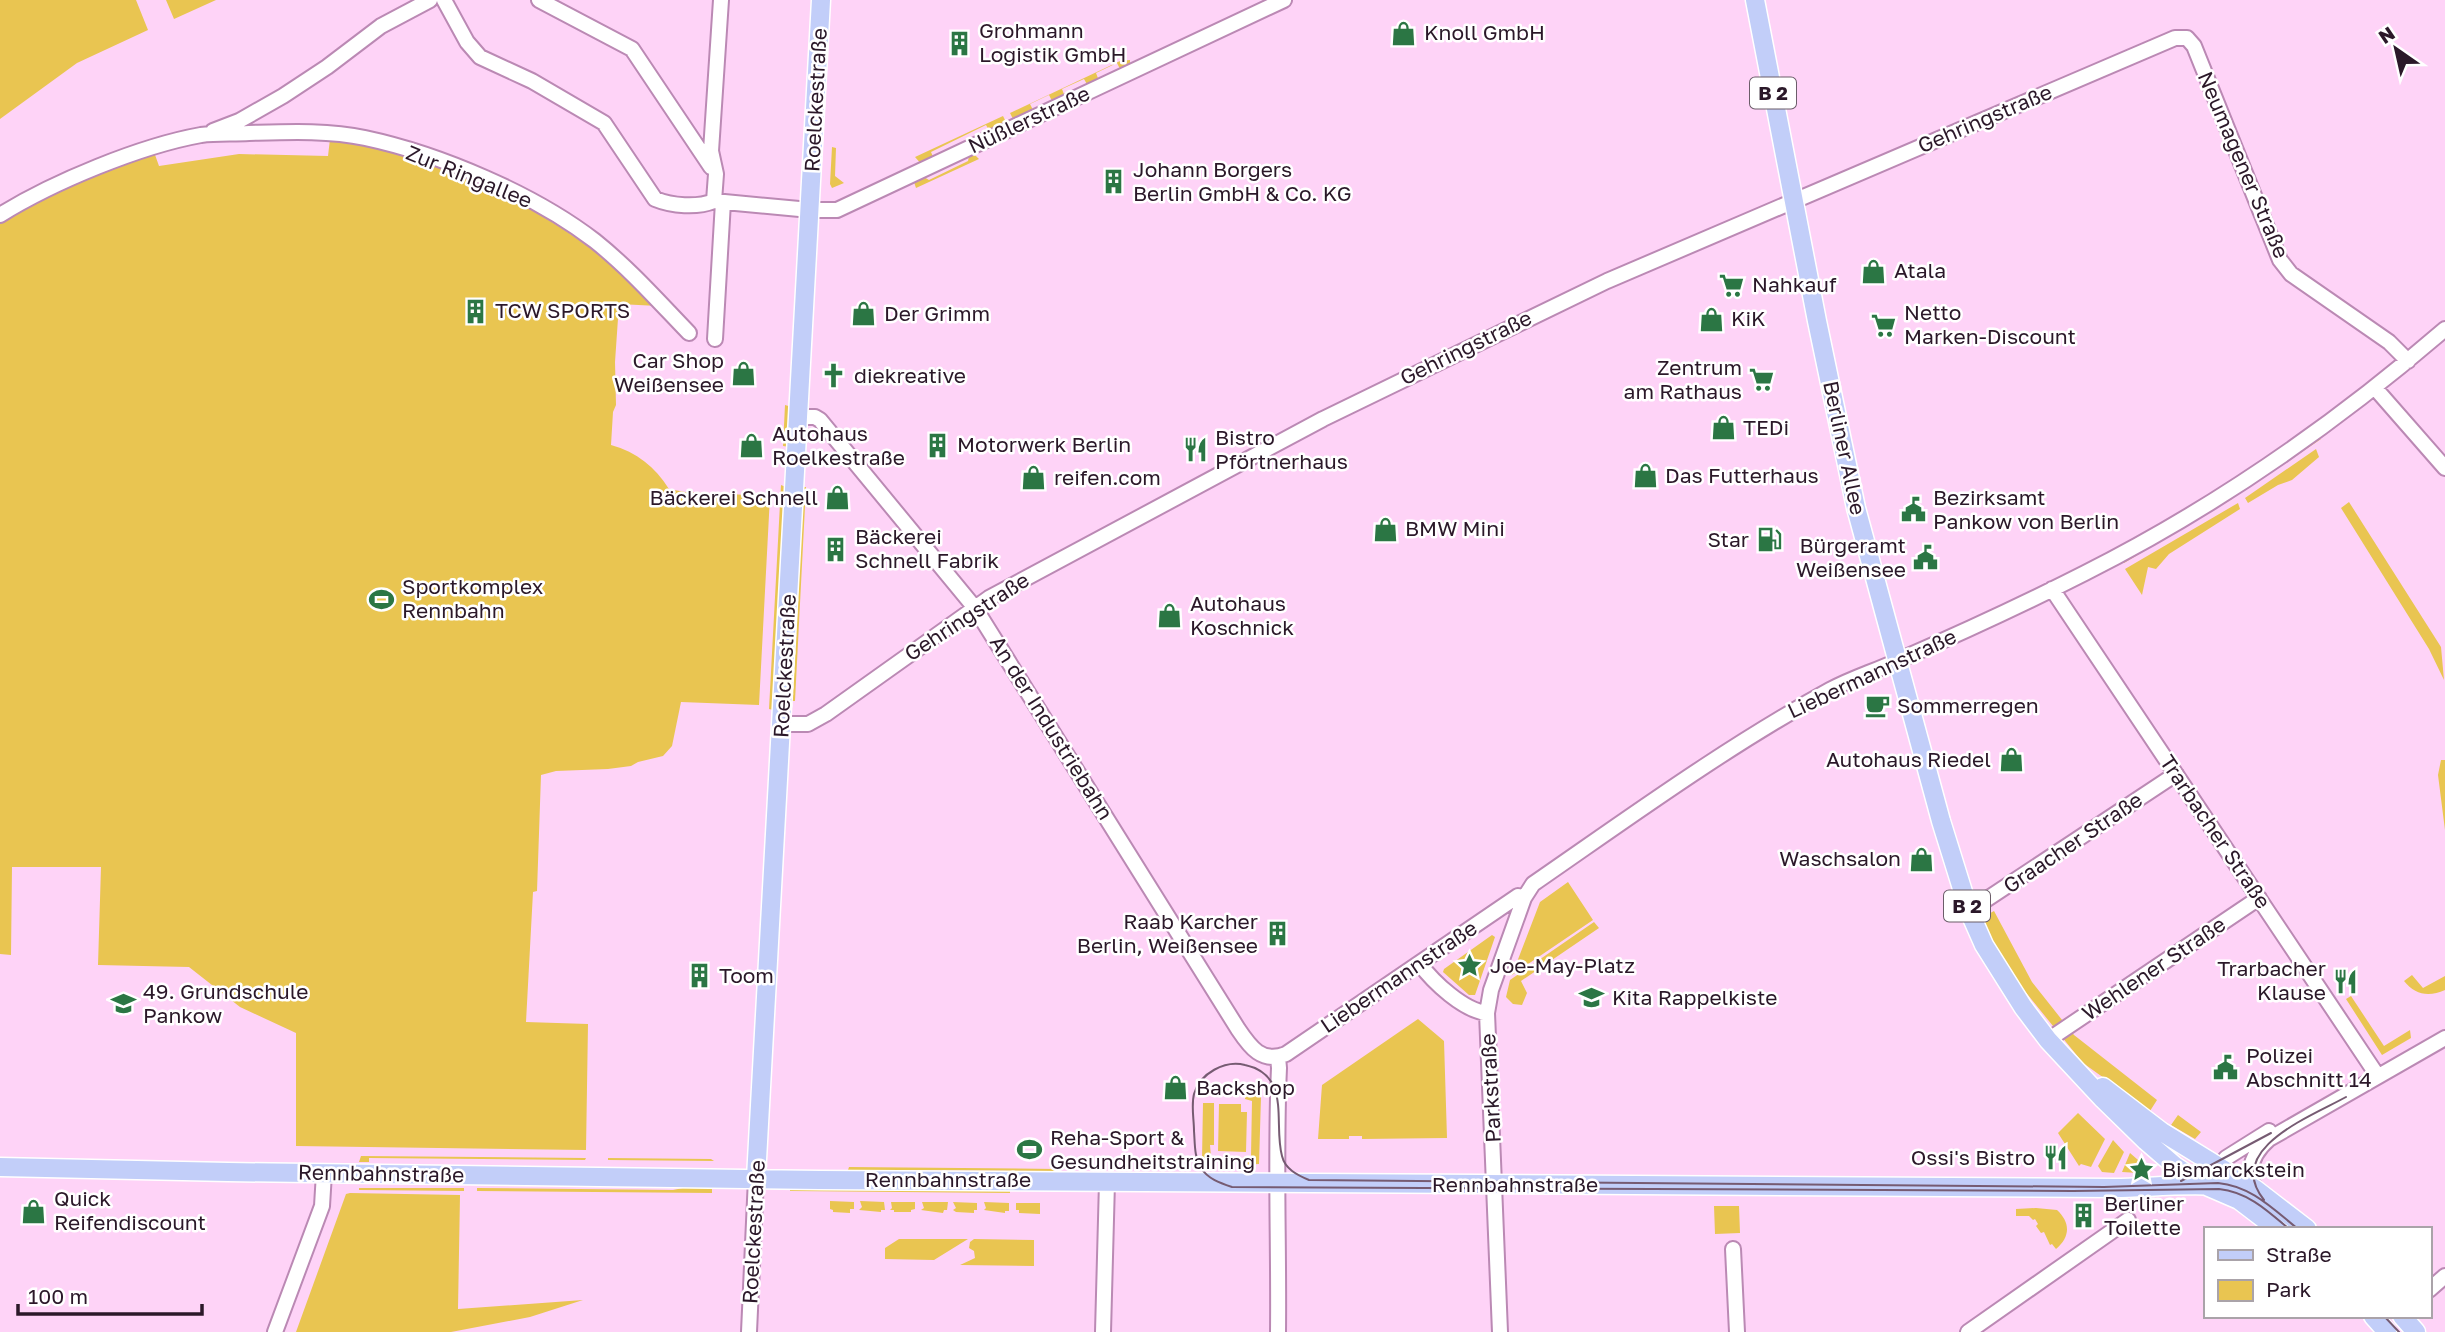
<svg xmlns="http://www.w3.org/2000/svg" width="2445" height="1332" font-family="'Golos Text',sans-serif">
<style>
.green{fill:#e9c551}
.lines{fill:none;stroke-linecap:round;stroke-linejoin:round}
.minor-casing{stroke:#bb89b4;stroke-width:18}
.major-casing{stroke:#fff;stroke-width:21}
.minor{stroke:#fff;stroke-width:14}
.major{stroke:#c2cef9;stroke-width:18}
.tram{stroke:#765b72;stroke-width:2}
.labels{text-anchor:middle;stroke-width:5;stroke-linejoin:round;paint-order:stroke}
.shield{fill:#fff;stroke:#6b5d69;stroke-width:2}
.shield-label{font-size:19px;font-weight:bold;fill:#2b1829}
.poi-label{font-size:21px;fill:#2b1829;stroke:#fff;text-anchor:start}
.street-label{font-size:21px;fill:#2b1829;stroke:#fff}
</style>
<rect width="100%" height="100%" fill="#fed3f7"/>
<path class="green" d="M0,0h136l12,30 -71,33 -77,56z
M166,0h50l-42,19z
M1130,60v7l-9,4 -4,-8 -21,10 3,8 -11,5 -4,-7 -22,10 3,8 -12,6 -4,-8 -19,9 4,8 -20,9 -4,-8 110,-52z
M1003,116l4,8 -17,8 -4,-7 -55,27 3,7 -12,6 -7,-8z
M330,139c45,4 87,18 128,35 80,34 138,72 200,132l-39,-2 -4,58 1,43 -3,7 -2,33c26,7 44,22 58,44l16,3 85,4 -11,209 -78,-3 -9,44 -9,10 -25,6 -7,4 -23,3 -52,2 -15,4 -4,116 -4,1 -7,130 62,2 -2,126 -290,-4v-113l-56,-26 -51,-40 -91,-2 3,-98h-89l-1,88 -11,-1v-736l40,-21 114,-45 5,14 80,-12 89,2z
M832,147l4,1 -1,28 9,7 -12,5 -2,-4z
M974,154l5,5 -63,29 -2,-6 10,-5 5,3 39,-19 1,-5z
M785,405l7,2 -2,40 -7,-1z
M2318,438l3,1 -77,52 -1,-2z
M2316,449l3,8 -27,23 -14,5 -30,18 -3,-5z
M781,485l7,3 -9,173 -6,49 -4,-1z
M804,487h2l-11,214h-3z
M2231,497l1,2 -108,64 -1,-2z
M2349,502l92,145 3,33 -15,-31 -88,-141z
M2238,503l2,6 -71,45 -13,15 -8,-2 -6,28 -17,-26z
M2441,760h4v70l-7,-55z
M1568,882l25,38 -81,55 28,-73z
M1994,911l38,71 42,53 83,65 -7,11 -67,-48 -77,-95 -25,-50z
M1594,922l5,6 -78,53 6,12 -5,12 -9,-1 -7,-7 4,-17z
M1492,935l3,2 -20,58h-6l-26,-23 1,-3z
M2412,975l11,13 22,-12v14c-16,7 -30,5 -41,-9z
M2351,996l33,50 26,-16 1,8 -29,17 -36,-56z
M1418,1019l26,22 3,97 -85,1v-3h-13v3h-31l4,-54z
M1245,1092l12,1 4,4 -2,67 -16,1v-8l8,-1 1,-55 -7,-2z
M1203,1103h11v42h-4l1,12 5,1v6h-11l-3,-5z
M1219,1104h22v8h6l-1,40 -28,-1z
M2078,1113l27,26 -14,28 -10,-3 -2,2 -21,-33z
M2178,1115l23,17 -6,7 -24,-14z
M2113,1140l11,12 -10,21 -12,-1 -4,-6z
M2130,1153l15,13 -6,7 -17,-1z
M361,1156l225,2 -1,2 -216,-2v4h-10z
M608,1158l103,1 3,2 -106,-1z
M849,1167l209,2 -1,2 -209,-1z
M688,1187l24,1v5l-235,-2v-3l196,2z
M359,1188h105v3l-105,-1z
M790,1188l220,2v3l-220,-2z
M350,1193l110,2 -2,114 125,-9 -53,17 -79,15h-155l50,-138z
M830,1201l24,1v7h-4v4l-17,-1v-2l-3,-1z
M860,1201l24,1 1,8h-4v2l-22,-2 3,-3z
M891,1202h24v7l-4,1v2h-17v-2h-4l2,-2z
M922,1202h26l-1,8h-3l-1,3 -22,-3 3,-2z
M953,1202l24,1v7h-3v3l-18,-1 -3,-2 3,-2z
M984,1202l25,1v8h-4v2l-21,-3 2,-2z
M1016,1203h24v11l-21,-1v-3h-3z
M1714,1206h25l1,27 -25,1z
M2036,1208l21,2c14,13 13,27 -1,39l-4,-5 -2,1 -6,-13 -3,1 -5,-7 2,-2 -3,-5 -2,1 -4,-4h-13v-7z
M899,1239h69l-34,21 -49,-1v-11z
M974,1239l60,1v26l-74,-1 15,-7 -1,-7 -5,-3 1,-6z"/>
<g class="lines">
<defs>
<path id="minor" d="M444,0l23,42 13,15 52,24 72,42 51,76c17,7 42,9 59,2
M539,0l93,49 79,118
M721,0l-10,151 5,23 -2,27 96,9h27l447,-210
M213,131l26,-10 44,-25 44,-29 54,-41 49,-26
M0,215c53,-33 140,-69 201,-80 15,-2 32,-1 48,-2 37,-1 79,-3 116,5 75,16 169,56 230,103 35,28 64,61 94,92
M715,339l8,-137
M2375,388l70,80
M799,417h16l5,3 155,188 263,421c12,18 24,35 48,25l232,-158 6,2
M2052,589l325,486
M781,724h27l18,-10 163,-116 334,-179 284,-138 568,-243h12l7,8 86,214 11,14 98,68 19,19
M1969,911l207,-137
M1420,964c13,18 44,47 67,49
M2048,1040l211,-142
M1278,1057l1,11c-4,88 0,176 -1,264
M2207,1186l19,-28 43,-27
M2255,1189c-10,-20 -1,-37 14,-50l176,-101
M1733,1249l4,83
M2429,1290l16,-14
M275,1332l47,-126 2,-33
M749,1332l7,-154
M1103,1332l4,-150
M1500,1332l-13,-319 4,-23 33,-92 9,-14c97,-67 193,-137 297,-194 22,-12 46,-19 69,-30 62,-27 125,-56 186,-87 129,-65 250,-149 360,-244
M1968,1332l160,-112"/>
<path id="major" d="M1755,0l62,321 39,187 85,313 28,90 15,34 39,62 25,33 55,59 43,42 29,25 27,18 37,16 38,29
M2103,1087l59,45 93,57 52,40
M0,1167l228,5 592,8 1295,8c44,0 119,-12 155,13
M756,1178l65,-1178
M2373,1316l14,16
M2402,1316l14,16"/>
</defs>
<use href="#minor" class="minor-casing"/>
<use href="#major" class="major-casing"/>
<use href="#minor" class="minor"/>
<use href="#major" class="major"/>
<path class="tram" d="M2181,1181l90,-48
M2264,1200c-41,-51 48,-84 82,-103
M2289,1229c-21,-18 -41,-37 -70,-40l-146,2 -841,-4c-12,-4 -24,-8 -31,-19 -7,-11 -6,-25 -7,-37 0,-12 -3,-25 0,-37 6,-21 31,-34 51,-29 47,10 28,59 37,91 3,13 15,19 27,24l795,7 114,-4c33,3 55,26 80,46
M2384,1316l15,16"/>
</g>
<defs>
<symbol id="shop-bare" viewBox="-9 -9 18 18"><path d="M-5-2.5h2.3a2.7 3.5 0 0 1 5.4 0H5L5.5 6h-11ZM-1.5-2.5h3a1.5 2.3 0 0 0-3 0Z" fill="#2b7644" stroke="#fff" stroke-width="2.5" paint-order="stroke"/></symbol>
<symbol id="building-bare" viewBox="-9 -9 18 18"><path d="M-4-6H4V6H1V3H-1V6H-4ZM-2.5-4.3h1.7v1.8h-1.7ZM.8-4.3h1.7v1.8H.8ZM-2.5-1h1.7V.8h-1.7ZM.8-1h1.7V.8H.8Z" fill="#2b7644" stroke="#fff" stroke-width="2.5" paint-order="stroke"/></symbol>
<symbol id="supermarket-bare" viewBox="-9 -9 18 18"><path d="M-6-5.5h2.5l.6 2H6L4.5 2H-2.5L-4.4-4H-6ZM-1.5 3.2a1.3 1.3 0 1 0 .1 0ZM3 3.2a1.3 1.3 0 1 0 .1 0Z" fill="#2b7644" stroke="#fff" stroke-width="2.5" paint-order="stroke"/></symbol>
<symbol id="church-bare" viewBox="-9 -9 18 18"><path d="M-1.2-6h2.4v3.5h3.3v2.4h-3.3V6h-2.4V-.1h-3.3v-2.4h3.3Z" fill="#2b7644" stroke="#fff" stroke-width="2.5" paint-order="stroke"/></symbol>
<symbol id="restaurant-bare" viewBox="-9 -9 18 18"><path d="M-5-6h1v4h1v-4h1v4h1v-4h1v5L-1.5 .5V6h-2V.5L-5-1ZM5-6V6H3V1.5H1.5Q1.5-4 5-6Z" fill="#2b7644" stroke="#fff" stroke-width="2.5" paint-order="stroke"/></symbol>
<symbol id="civic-bare" viewBox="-9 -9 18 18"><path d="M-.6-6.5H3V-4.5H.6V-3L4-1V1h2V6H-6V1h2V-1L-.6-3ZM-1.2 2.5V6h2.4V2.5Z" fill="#2b7644" stroke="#fff" stroke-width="2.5" paint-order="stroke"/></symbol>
<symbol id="fuel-bare" viewBox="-9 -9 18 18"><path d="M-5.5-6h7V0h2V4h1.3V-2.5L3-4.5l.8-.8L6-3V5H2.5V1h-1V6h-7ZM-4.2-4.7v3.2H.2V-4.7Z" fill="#2b7644" stroke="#fff" stroke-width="2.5" paint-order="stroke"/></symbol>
<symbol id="stadium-bare" viewBox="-9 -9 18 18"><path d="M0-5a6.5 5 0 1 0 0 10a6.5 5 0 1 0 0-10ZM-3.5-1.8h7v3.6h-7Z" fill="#2b7644" stroke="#fff" stroke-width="2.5" paint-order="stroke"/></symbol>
<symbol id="cafe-bare" viewBox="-9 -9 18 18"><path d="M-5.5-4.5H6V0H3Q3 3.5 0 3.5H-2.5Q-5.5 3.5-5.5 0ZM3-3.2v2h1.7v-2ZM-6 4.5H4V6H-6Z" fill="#2b7644" stroke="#fff" stroke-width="2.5" paint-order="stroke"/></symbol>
<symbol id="sight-bare" viewBox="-9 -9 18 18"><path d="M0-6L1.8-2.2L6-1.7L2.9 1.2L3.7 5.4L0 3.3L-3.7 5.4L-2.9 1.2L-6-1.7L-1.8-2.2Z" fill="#2b7644" stroke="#fff" stroke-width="2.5" paint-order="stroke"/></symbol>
<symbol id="school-bare" viewBox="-9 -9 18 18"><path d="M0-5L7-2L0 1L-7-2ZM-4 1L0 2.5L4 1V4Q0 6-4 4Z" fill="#2b7644" stroke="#fff" stroke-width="2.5" paint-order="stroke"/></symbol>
</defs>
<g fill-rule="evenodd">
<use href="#shop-bare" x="1386" y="16" width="35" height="35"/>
<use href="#building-bare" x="942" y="26" width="35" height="35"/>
<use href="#building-bare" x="1096" y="164" width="35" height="35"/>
<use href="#shop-bare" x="1856" y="254" width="35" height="35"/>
<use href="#supermarket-bare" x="1714" y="268" width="35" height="35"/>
<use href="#building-bare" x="458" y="294" width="35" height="35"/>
<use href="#shop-bare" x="846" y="296" width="35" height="35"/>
<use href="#shop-bare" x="1694" y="302" width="35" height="35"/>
<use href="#supermarket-bare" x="1866" y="308" width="35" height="35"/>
<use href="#shop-bare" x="726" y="356" width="35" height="35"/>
<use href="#church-bare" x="816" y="358" width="35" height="35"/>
<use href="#supermarket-bare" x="1744" y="362" width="35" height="35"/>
<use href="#shop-bare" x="1706" y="410" width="35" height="35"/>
<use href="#building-bare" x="920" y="428" width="35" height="35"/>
<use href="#shop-bare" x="734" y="428" width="35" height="35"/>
<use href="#restaurant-bare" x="1178" y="432" width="35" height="35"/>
<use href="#shop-bare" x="1628" y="458" width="35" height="35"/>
<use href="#shop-bare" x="1016" y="460" width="35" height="35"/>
<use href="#shop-bare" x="820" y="480" width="35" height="35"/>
<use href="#civic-bare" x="1896" y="492" width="35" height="35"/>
<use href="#shop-bare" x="1368" y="512" width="35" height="35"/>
<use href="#fuel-bare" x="1752" y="522" width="35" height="35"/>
<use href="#building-bare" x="818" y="532" width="35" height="35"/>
<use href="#civic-bare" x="1908" y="540" width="35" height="35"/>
<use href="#stadium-bare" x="364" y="582" width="35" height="35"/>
<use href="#shop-bare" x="1152" y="598" width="35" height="35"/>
<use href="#cafe-bare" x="1860" y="688" width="35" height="35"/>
<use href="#shop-bare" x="1994" y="742" width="35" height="35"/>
<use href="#shop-bare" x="1904" y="842" width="35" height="35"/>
<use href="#building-bare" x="1260" y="916" width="35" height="35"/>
<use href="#sight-bare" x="1452" y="948" width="35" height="35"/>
<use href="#building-bare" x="682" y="958" width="35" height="35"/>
<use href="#restaurant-bare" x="2328" y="964" width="35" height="35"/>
<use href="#school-bare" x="1574" y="980" width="35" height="35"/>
<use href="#school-bare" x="106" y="986" width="35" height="35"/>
<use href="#civic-bare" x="2208" y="1050" width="35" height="35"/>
<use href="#shop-bare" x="1158" y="1070" width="35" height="35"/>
<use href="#stadium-bare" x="1012" y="1132" width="35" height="35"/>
<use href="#restaurant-bare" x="2038" y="1140" width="35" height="35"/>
<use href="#sight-bare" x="2124" y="1152" width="35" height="35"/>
<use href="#shop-bare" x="16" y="1194" width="35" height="35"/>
<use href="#building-bare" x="2066" y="1198" width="35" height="35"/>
</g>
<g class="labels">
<g class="shield">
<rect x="1750" y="77.5" width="46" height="31" rx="5"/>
<rect x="1944" y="890.5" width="46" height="31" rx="5"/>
</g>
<g class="shield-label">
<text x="1773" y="100">B 2</text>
<text x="1967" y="913">B 2</text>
</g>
<g class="poi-label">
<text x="979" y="38">Grohmann<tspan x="979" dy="24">Logistik GmbH</tspan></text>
<text x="1424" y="40">Knoll GmbH</text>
<text x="1133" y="177">Johann Borgers<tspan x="1133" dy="24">Berlin GmbH &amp; Co. KG</tspan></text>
<text x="1894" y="278">Atala</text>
<text x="1752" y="292">Nahkauf</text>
<text x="495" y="318">TCW SPORTS</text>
<text x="1904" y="320">Netto<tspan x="1904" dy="24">Marken-Discount</tspan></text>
<text x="884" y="321">Der Grimm</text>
<text x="1731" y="326">KiK</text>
<text x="724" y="368" text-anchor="end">Car Shop<tspan x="724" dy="24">Weißensee</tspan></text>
<text x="1742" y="375" text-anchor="end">Zentrum<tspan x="1742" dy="24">am Rathaus</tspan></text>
<text x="854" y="383">diekreative</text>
<text x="1743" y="435">TEDi</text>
<text x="772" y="441">Autohaus<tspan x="772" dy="24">Roelkestraße</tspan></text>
<text x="1215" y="445">Bistro<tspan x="1215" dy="24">Pförtnerhaus</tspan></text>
<text x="957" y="452">Motorwerk Berlin</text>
<text x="1665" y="483">Das Futterhaus</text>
<text x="1054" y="485">reifen.com</text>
<text x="818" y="505" text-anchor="end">Bäckerei Schnell</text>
<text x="1933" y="505">Bezirksamt<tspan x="1933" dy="24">Pankow von Berlin</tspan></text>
<text x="1405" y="536">BMW Mini</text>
<text x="855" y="544">Bäckerei<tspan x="855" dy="24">Schnell Fabrik</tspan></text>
<text x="1749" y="547" text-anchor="end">Star</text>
<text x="1906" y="553" text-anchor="end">Bürgeramt<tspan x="1906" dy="24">Weißensee</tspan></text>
<text x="402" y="594">Sportkomplex<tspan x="402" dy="24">Rennbahn</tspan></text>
<text x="1190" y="611">Autohaus<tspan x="1190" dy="24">Koschnick</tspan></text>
<text x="1897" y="713">Sommerregen</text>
<text x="1991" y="767" text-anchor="end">Autohaus Riedel</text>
<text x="1901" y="866" text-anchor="end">Waschsalon</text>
<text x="1258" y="929" text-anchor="end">Raab Karcher<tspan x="1258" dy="24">Berlin, Weißensee</tspan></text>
<text x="1490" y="973">Joe-May-Platz</text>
<text x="2326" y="976" text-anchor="end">Trarbacher<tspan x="2326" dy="24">Klause</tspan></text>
<text x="719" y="983">Toom</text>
<text x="143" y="999">49. Grundschule<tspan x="143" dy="24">Pankow</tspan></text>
<text x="1612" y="1005">Kita Rappelkiste</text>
<text x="2246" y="1063">Polizei<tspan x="2246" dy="24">Abschnitt 14</tspan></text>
<text x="1196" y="1095">Backshop</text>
<text x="1050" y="1145">Reha-Sport &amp;<tspan x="1050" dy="24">Gesundheitstraining</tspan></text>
<text x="2035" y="1165" text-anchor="end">Ossi's Bistro</text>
<text x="2162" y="1177">Bismarckstein</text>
<text x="54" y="1206">Quick<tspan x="54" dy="24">Reifendiscount</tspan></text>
<text x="2104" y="1211">Berliner<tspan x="2104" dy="24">Toilette</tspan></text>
</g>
<g class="street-label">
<text transform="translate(816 100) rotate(-87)" y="7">Roelckestraße</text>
<text transform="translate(1985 119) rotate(-23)" y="7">Gehringstraße</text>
<text transform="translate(1029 120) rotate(-25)" y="7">Nüßlerstraße</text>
<text transform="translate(2243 165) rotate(67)" y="7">Neumagener Straße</text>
<text transform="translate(469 177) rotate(22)" y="7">Zur Ringallee</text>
<text transform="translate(1466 348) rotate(-26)" y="7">Gehringstraße</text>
<text transform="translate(1844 448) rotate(78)" y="7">Berliner Allee</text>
<text transform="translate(967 617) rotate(-33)" y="7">Gehringstraße</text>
<text transform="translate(785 666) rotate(-87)" y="7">Roelckestraße</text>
<text transform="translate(1872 674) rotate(-25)" y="7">Liebermannstraße</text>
<text transform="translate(1051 728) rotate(58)" y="7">An der Industriebahn</text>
<text transform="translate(2215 832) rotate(56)" y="7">Trarbacher Straße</text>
<text transform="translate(2073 843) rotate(-34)" y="7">Graacher Straße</text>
<text transform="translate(2154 969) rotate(-34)" y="7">Wehlener Straße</text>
<text transform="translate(1399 977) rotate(-34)" y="7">Liebermannstraße</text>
<text transform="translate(1491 1088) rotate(-93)" y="7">Parkstraße</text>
<text transform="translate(381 1174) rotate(1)" y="7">Rennbahnstraße</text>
<text x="948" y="1187">Rennbahnstraße</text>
<text x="1515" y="1192">Rennbahnstraße</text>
<text transform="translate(754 1232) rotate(-87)" y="7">Roelckestraße</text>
</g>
</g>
<rect x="2204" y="1227" width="228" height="91" fill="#ffffff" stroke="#aaa3a9" stroke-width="2"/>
<rect x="2218" y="1250" width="35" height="10" fill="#c2cef9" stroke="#aaa3a9" stroke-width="2"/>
<text x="2266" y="1262" font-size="21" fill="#2b1829">Straße</text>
<rect x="2218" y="1280" width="35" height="21" fill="#e9c551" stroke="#aaa3a9" stroke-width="2"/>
<text x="2266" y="1297" font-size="21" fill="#2b1829">Park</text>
<g transform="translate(2396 49) rotate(326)" stroke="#ffffff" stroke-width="5" paint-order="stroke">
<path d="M0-5L12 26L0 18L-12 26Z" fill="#2b1829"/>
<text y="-10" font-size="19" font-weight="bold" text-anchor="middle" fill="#2b1829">N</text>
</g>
<path d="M18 1304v10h184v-10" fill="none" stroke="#2b1829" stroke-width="3.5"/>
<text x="28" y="1304" font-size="21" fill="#2b1829" stroke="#ffffff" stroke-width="5" paint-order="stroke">100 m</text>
</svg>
